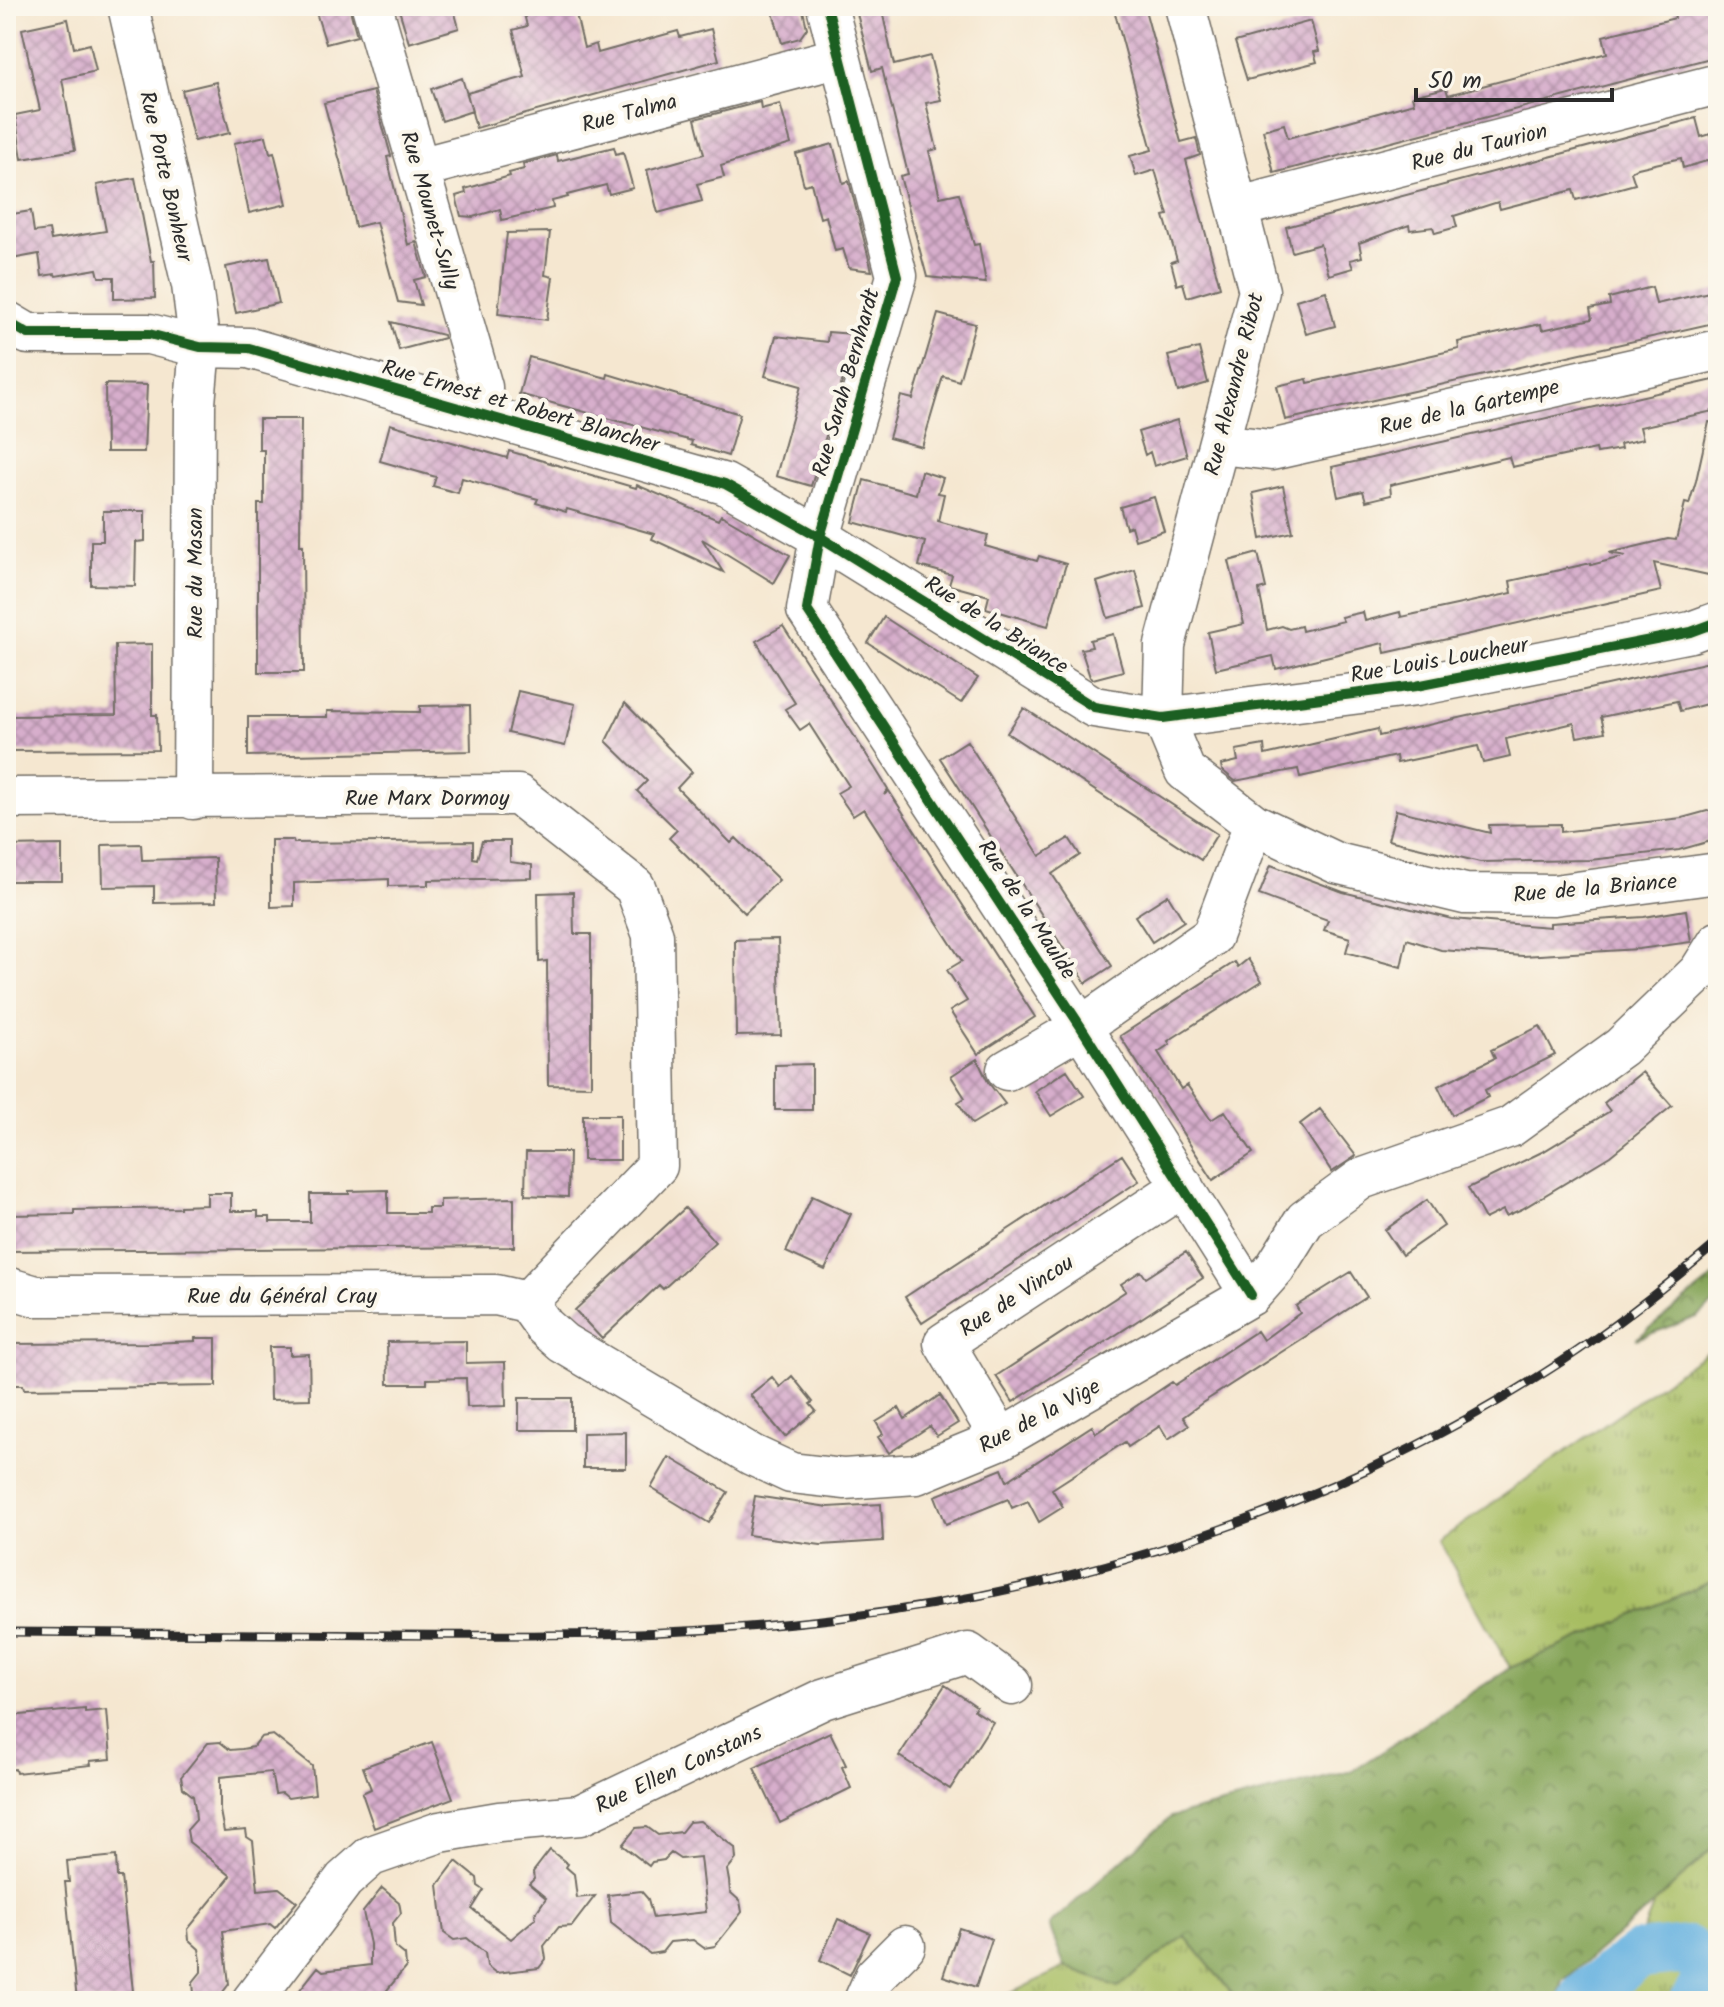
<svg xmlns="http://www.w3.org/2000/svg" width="1724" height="2007" font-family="Kalam,sans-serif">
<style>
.grass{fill:url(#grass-tufts);stroke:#697446;stroke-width:2}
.forest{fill:url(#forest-crowns);stroke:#586842;stroke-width:2}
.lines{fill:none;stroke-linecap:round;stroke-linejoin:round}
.river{stroke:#67b2e0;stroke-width:48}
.building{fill:url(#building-cross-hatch)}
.minor-casing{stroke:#726d65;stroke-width:43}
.minor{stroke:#fff;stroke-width:40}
.rail-casing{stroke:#2b2b2b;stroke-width:9}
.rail{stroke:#fbf7ec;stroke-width:6;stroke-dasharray:18;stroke-linecap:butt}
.cycleway-casing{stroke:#fbf7ec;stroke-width:15}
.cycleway{stroke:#1b5e20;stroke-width:10}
.labels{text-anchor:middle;stroke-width:8;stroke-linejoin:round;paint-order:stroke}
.street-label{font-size:22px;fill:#2b2b2b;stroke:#fbf7ec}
</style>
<defs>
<pattern id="grass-tufts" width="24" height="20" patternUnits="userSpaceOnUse" patternTransform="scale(2)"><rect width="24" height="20" fill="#a7bd62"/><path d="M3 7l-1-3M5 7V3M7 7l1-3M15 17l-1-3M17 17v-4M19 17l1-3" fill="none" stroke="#889a51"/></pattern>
<pattern id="forest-crowns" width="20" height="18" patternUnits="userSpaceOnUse" patternTransform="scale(2)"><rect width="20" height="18" fill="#85a458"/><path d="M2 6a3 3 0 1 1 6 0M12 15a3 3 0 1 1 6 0" fill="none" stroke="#6d8649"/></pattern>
<pattern id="building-cross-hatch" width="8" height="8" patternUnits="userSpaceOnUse" patternTransform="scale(2)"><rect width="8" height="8" fill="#d7aecc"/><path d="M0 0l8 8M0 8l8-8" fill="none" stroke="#af8ea6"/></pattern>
</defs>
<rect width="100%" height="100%" fill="#fbf7ec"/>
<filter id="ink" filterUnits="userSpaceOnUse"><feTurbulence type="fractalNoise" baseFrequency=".0125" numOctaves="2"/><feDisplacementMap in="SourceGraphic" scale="16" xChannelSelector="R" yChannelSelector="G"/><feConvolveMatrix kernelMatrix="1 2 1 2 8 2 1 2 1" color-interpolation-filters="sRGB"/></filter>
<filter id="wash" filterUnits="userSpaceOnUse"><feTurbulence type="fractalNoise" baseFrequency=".006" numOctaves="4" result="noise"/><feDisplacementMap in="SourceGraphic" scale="32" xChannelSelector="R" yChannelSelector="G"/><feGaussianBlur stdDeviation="1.8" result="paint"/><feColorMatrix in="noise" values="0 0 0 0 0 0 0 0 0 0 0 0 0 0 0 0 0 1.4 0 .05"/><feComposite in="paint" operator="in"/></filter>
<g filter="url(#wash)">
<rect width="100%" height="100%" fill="#f5e7d0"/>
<path class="grass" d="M1718,1344v235l-208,89 -71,-127z
M1718,1843v158h-103l39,-97z
M1185,1936l53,65h-243l70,-34 53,19z"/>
<path class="forest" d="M1718,1274v27l-21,16 -61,22z
M1718,1579v264l-64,61 -91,77 -6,20h-319l-53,-65 -67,51 -53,-20 -16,-42 122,-108 181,-46 158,-103z"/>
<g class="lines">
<path class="river" d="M1582,2001l4,-7 53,-39 49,-5 22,24 -16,27"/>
</g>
<g id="blocks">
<path class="building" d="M314,6h35l8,30 -31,8z
M398,6h55l6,22 -50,15z
M522,6h52l10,42 12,-4 2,9 80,-22 2,6 31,-8 8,31 -243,68 -9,-35 58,-16 -12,-47 14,-4z
M771,6h31l5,22 -7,10 -18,5z
M855,6h26l13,59 36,-9 11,44 -15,3 11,46 -8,2 11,46 19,-4 15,52 5,-1 7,39 -59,-6 -27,-101 8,-2 -26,-106 -10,3z
M1113,6h31l37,136 15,-4 4,17 -14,5 34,127 -33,10 -4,-14 -6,2 -6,-23 6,-2 -13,-44 4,-1 -13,-45 -19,6 -6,-20 22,-6z
M1672,6h41l5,18v32l-444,117 -11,-43 21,-6 4,14 126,-35 -2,-7 34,-8 2,7 159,-42 -4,-17 72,-18z
M68,19l6,29 16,-4 6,27 -34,8 13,71 -53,9 -7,-44 25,-5 -18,-81z
M1311,21l8,30 -5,1 3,10 -70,18 -12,-38z
M462,78l10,33 -30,10 -11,-32z
M216,82l14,51 -36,8 -12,-51z
M373,91l18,65 -4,1 21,88 8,-3 10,35 -12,3 7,25 -23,-3 -22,-80 -21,5 -7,-37 -24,-87z
M760,102l1,7 19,-5 11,40 -70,22 3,11 -27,7 5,17 -44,12 -11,-43 57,-16 -9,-35z
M1696,118l5,19 10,-3 6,24 -34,10 -2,-10 -43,10 -7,4 4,12 -59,16 -3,-10 -73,19 -2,-7 -44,14 3,11 -22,6 -2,-6 -23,3 -1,-5 -50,18 3,14 -12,3 3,8 -24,7 -9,-31 -28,8 -6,-25z
M266,136l4,17 4,-1 13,52 -38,9 -15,-70z
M833,144l10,39 6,-2 23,90 -23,-3 -6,-19 -8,2 -9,-35 -6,2 -9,-35 -7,2 -8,-31z
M614,147l2,7 7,-2 10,36 -24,6 -3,-9 -39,10 1,2 -16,4 1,7 -51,12 -2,-11 -27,8 -12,-1 -5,-20 10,-3 -1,-4 45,-13 -1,-3 15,-4 -1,-5 34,-9 1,6z
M135,178l16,83h3l1,37 -41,1v-22h-15l-2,-8 -41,7 -1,-2 -13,2 -3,-22 -33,6v-45l25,-4 3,21 15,-2 2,10 55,-9 -9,-46z
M550,232l-5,43 8,2 -6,43 -49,-6 9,-81z
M269,258l10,45 -43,10 -10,-46z
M1652,287l4,17 62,-14v32l-433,98 -8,-34 30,-7 1,4 151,-34 -1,-7 83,-18 1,6 50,-11 -2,-10 20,-4 -1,-7z
M1326,291l9,35 -29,8 -10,-34z
M938,314l37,10 -16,57 -16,-5 -21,71 -33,-9 12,-42 12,3z
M391,322l52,13 1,3 -45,12z
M828,332l24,2 -2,21 -39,131 -35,-10 25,-90 -36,-10 11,-40 51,6z
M1199,348l9,35 -30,9 -10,-36z
M529,357l78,21 1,-4 132,40 -12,42 -37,-11 1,-4 -173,-47z
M1718,379v31l-78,17 3,12 -23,5 1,5 -24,4 -1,-4 -84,18 -3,-10 -119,28 1,10 -25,6 -3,-10 -25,6 -6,-30z
M105,384l42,1 -3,67h-38z
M259,419h42l-1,126h3l1,127h-46v-168h6v-54h-5z
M1177,420l10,36 -33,10 -4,-14 -5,3 -7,-23z
M1709,422l9,1v131l-5,22 -59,-13 7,28 -276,62 -2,-10 -107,26 -3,-13 -57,13 -8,-37 36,-8 -15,-63 29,-8 8,35 -7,2 8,40 15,-4 7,3 12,-3 1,5 41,-10 -2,-4 22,-5 2,9 35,-9 1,5 111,-24 -2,-12 81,-18v2l35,-9 -17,-3 59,-14 8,1 9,-37 4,1 7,-23z
M390,424l117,34 2,-7 127,37 1,-3 81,35 3,-5 69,40 -16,28 -72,-44 21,33 -71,-33 2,-5 -87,-25 -1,3 -30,-9 2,-4 -76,-21 -4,15 -25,-7 3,-9 -56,-16z
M921,471l22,7 -5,15 6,1 -6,27 50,14 -3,11 52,15 2,-5 27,8 -18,62 -62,-18 3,-12 -40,-11 3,-10 -33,-9 6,-24 -72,-20 11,-42 52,14z
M1283,486l10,46 -32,7 -8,-46z
M1154,497l10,34 -29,9 -4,-14 -5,2 -6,-21z
M103,511h42v30l-9,1 -1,44 -44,-1v-44h12z
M1135,570l10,38 -37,10 -11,-36z
M884,617l94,61 -17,25 -93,-60z
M783,626l92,142 13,21 -4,6 5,-4 146,226 -57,37 -28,-43 17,-10 -20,-31 15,-9 -98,-152 -11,7 -16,-23 12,-7 -40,-62 -9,6 -15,-21 10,-6 -39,-62z
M1113,634l10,37 -30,8 -3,-2 -9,-28 11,-2 -2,-7z
M152,644v71h5l1,35 -152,1v-35l110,-1 -1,-70z
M1718,660v41l-38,10 -3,-10 -76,16 4,15 -28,5 -3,-14 -68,16 4,18 -13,3 -14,3 -5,-17 -81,17 -1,-7 -96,21 -2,-8 -63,12 -13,-11 -1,-5 17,-4 -2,-11 28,-5 1,10 113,-26 1,7z
M518,691l57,13 -10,42 -57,-13z
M625,703l67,69 -15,16 54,55 5,-5 43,42 -34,33 -76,-75 8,-8 -40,-39 10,-10 -41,-40z
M470,705l1,46 -223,5v-39h79v-6l93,1v-6z
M1024,708l193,126 -16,26 -194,-127z
M967,741l73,115 29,-18 11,17 -28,19 60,92 -26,17 -146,-225z
M1718,808v31l-39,11 -89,10 -110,2 -92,-22 8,-30 94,23 -1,-8 72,-1v8l121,-14z
M271,840h22l1,3 179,-2v17l4,1 5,-18h28v21l22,3v13l-104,2v5l-39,1v-7l-95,4v23l-23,1z
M141,844l1,16 73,-2 1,44 -62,1v-17l-51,1 -1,-42z
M62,845v36h-56v-35z
M1271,865l72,27 109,27 98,8v-4l94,-6 42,-7 5,32 -52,7 -116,7 -82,-6 -34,-11 -6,28 -55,-15 4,-14 -26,-8 4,-10 -69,-25z
M573,892l1,42h17v152l-43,-1 -1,-124 -8,1 -1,-69z
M1168,895l16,26 -32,21 -17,-26z
M778,939l3,96 -45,1 -1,-96z
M1248,959l14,22 -94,60 2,3 -12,8 23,37 6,-4 24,35 14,-9 28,42 -40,27 -93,-144 115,-74 3,5z
M1540,1026l15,29 -70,35 3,7 -36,18 -14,-29 57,-28 -4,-8z
M977,1059l11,23 17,22 -33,20 -14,-22 7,-4 -14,-22z
M812,1064v46h-37v-45z
M1067,1070l17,26 -33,20 -16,-25z
M1642,1072l30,34 -62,50 -88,53 -16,7 -3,-6 -18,9 -17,-31 76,-37 66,-40 -6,-8z
M1320,1109l36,47 -24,16 -32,-48z
M583,1115h37v45h-37z
M526,1152h43l-1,45 -43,-2z
M1122,1155l17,26 -217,142 -17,-26z
M388,1190v23h40v-5h12v-8l74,-2v49l-508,4v-36l68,-1v-4l106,-2v-2l27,-1v-12h24v18h27v6h12v5h40v-28h39v-3z
M812,1196l39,18 -26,56 -39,-18z
M1427,1200l17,26 -42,29 -17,-25z
M685,1208l30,34 -52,47 -4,-4 -57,54 -27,-29z
M1186,1252l17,26 -190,124 -17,-26 130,-85 -5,-7 20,-13 5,7z
M1351,1272l16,25 -165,106 -19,14 6,8 -21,14 -8,-13 -32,21 -3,-5 -73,47 11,18 -24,15 -11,-21 -16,7 -4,-9 -62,25 -11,-28 67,-27 5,12 85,-55 4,7 76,-51 3,3 82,-54 6,9 37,-27 -4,-7z
M195,1338h21v48l-192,3 -1,-4h-17v-41l146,-1 43,-2z
M466,1341v22l39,-1 1,44 -39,1 -1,-29 -39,1v5h-39l-1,-42z
M269,1347h21v8l19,-1 1,45 -40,1z
M792,1376l21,26 -3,2 6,7 -31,26 -35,-42 22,-18 8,10z
M940,1395l18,28 -21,13 -7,-10 -41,27 -11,-16 5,-3 -7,-12 23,-14 6,11z
M519,1398h53v32h-53z
M626,1432v36h-43v-35z
M669,1457l59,35 -19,31 -58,-35z
M755,1496l73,11 53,-3 2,37 -62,4 -73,-10z
M945,1685l31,21 -2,4 19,12 -43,67 -51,-33z
M85,1709v3l22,-2 4,49 -21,2 1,4 -75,8 -1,-4 -9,1v-50h5l-1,-4z
M830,1732l16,33 -4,2 9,21 -71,35 -26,-55z
M273,1735l39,31 3,28 -27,4 -6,-5 -7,1 -4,-22 -51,5v34l4,21 22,-2 1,7 6,4 5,49 21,-2 18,14 -22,26 -5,-4 -47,7 6,53 -13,17h-13l-9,-7 -1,-12 8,-10v-12l-2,-11 -10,-9 -1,-11 43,-53 -42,-34 -2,-12 9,-10 -1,-12 -2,-12 -10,-8 -2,-11 27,-34 12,-1 10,8 12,-1 11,-2 8,-10z
M432,1742l21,56 -79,30 -12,-35 9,-4 -8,-22z
M700,1821l35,27 1,11 -9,11 2,11 1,11 10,9 2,11 -27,34 -11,2 -11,-8 -23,2 -8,10 -12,2 -39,-31 -3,-28 33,-4 7,8 5,19 53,-6 -6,-55 -20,2 -9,-6 -7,7 -12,2 -3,4 -27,-21 14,-17 11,-1 11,8 23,-3 8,-10z
M550,1850l18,14 -2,3 8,7 3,24 18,-2 -23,30 -13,1 -8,10 -7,9 2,13 -7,9 -43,5 -9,-7 -2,-13 -18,-15 -13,2 -10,-7 -6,-48 18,-24 21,17 1,8 6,4 -12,19 39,30 25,-21 -1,-4 11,-16 -17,-14 5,-5 -1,-7z
M116,1856l1,21h4l13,124h-57l-12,-119h4l-2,-21z
M382,1888l17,14 2,11 -8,10 2,24 10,8 1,12 -27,33 -12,1 -10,-8 -23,3 -4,5h-39l27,-34 5,4 47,-6v-21l-7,-32z
M838,1919l32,14 -20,42 -30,-15z
M959,1928l33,11 -16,48 -33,-11z"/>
</g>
</g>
<g filter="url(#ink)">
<use href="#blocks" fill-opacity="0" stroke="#726d65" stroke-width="2"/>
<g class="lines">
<defs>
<path id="minor" d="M128,6l64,279 8,62 -5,56 -2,396
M372,6l110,381 1,27
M827,6l70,270 -77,261 -13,73 274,417 170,268
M1185,6l74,285 -94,354 -2,73 22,53 69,53 82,39 129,31 89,1 164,-22
M419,168l421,-111
M1239,207l479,-123
M6,321l22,13h121l51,13 49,1 476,136 95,53 274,170 69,11 253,-32 275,-54 27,-10
M1219,444l52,6 447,-100
M6,798l512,-3 117,92 18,48 4,231 -130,136
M1007,1070l74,-43 131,-91 42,-112
M6,1287l30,9 460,-1 31,7
M527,1302l17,24 19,17 189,112 39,18 53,6 72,-5 85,-35 250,-144 24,-27 30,-48 56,-41 149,-52 111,-80 78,-75 19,-30
M1001,1439l-57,-96 239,-157
M252,2001l92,-121 27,-24 69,-24 59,-10 81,-7 243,-116 145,-46 44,32
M864,2001l11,-25 30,-30"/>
</defs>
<use href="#minor" class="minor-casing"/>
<use href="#minor" class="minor"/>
<defs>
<path id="rail" d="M6,1632c130,1 260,2 390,3 148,1 296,1 443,-17 246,-29 496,-112 705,-245 62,-39 119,-84 174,-131"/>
</defs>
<use href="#rail" class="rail-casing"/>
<use href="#rail" class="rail"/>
<defs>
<path id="cycleway" d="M827,6l70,270 -77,261 -13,73 274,417 170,268
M6,321l22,13h121l51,13 49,1 476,136 95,53 274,170 69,11 253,-32 275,-54 27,-10"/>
</defs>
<use href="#cycleway" class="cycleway-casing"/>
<use href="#cycleway" class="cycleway"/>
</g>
</g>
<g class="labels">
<g class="street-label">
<text transform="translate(629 112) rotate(-15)" y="8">Rue Talma</text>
<text transform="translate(1479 146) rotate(-14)" y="8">Rue du Taurion</text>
<text transform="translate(167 176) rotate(77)" y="8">Rue Porte Bonheur</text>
<text transform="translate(431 210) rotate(74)" y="8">Rue Mounet-Sully</text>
<text transform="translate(845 382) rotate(-74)" y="8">Rue Sarah Bernhardt</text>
<text transform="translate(1233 384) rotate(-76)" y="8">Rue Alexandre Ribot</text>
<text transform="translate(521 405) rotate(16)" y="8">Rue Ernest et Robert Blancher</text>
<text transform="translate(1469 406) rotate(-13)" y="8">Rue de la Gartempe</text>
<text transform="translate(194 573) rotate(-90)" y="8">Rue du Masan</text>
<text transform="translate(997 624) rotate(32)" y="8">Rue de la Briance</text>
<text transform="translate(1439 659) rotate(-10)" y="8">Rue Louis Loucheur</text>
<text x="427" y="805">Rue Marx Dormoy</text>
<text transform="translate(1595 887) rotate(-5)" y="8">Rue de la Briance</text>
<text transform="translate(1028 909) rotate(57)" y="8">Rue de la Maulde</text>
<text x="282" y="1303">Rue du Général Cray</text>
<text transform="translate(1016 1295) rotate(-33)" y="8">Rue de Vincou</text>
<text transform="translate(1039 1415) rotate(-28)" y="8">Rue de la Vige</text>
<text transform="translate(678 1768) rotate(-25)" y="8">Rue Ellen Constans</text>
</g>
</g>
<rect width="1724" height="2007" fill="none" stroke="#fbf7ec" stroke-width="32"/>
<path d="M1416 88v12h196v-12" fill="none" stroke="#2b2b2b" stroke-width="4"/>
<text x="1428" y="88" font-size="24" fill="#2b2b2b" stroke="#fbf7ec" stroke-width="6" paint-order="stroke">50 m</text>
</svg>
